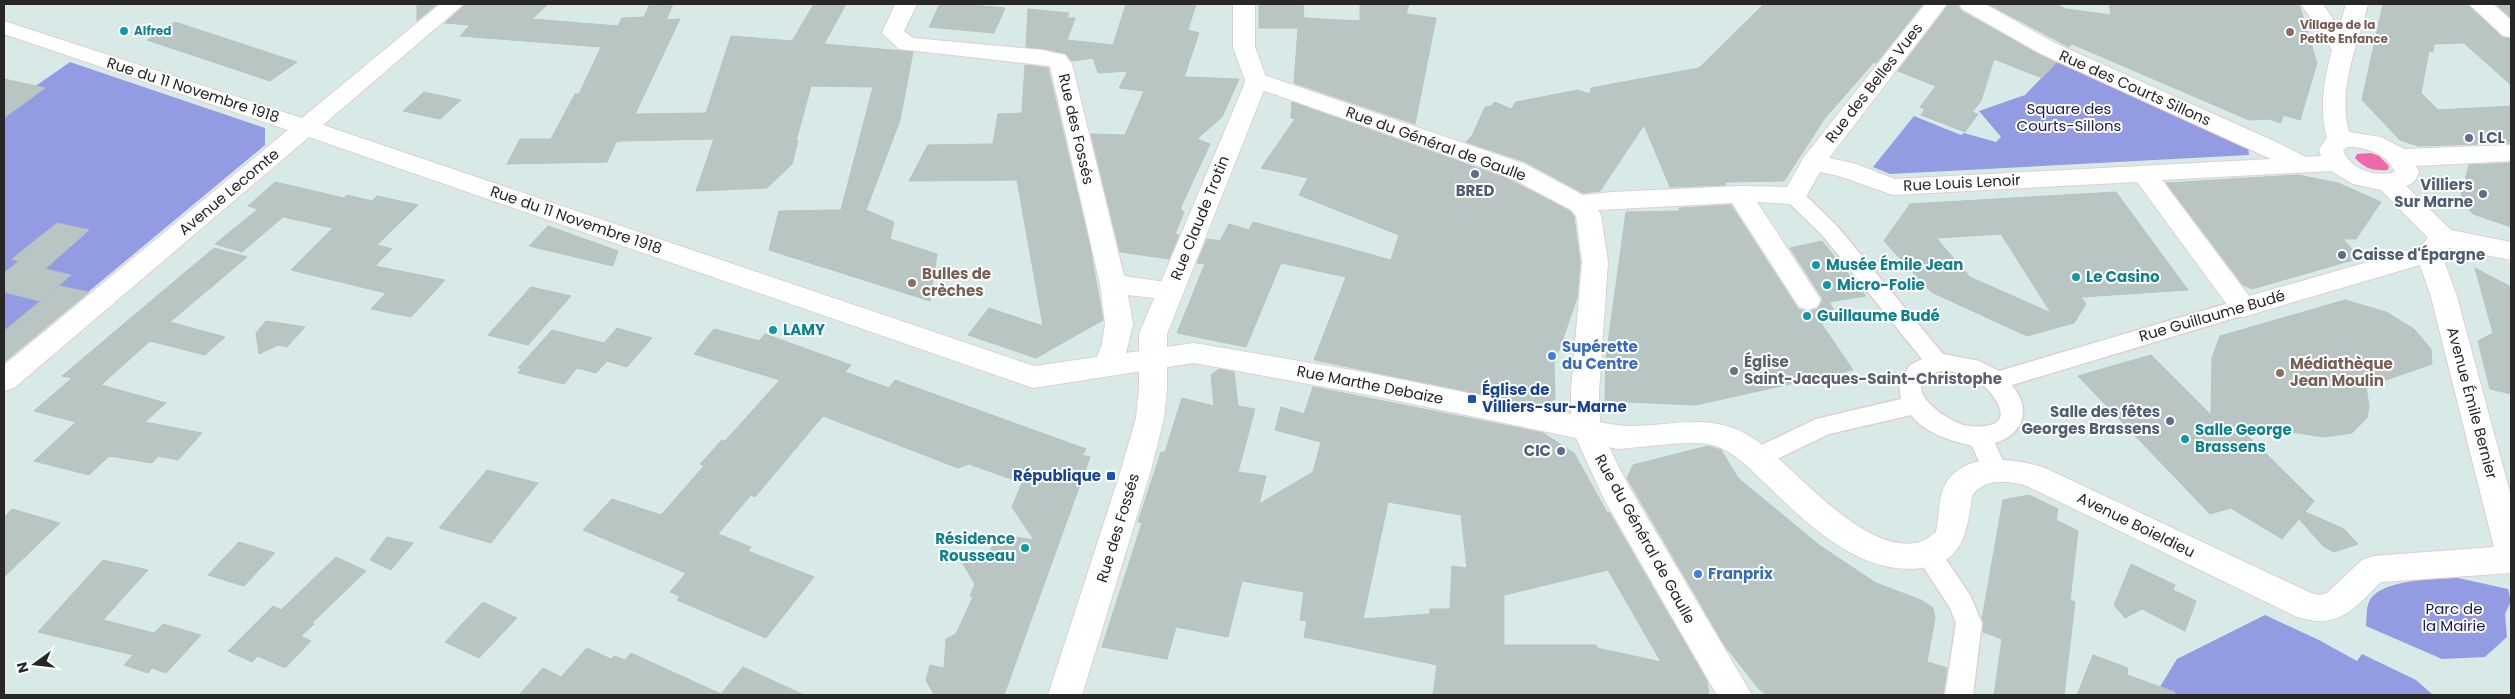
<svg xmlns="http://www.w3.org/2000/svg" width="2515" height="699" font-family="Poppins,sans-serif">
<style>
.green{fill:#939ce3}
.water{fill:#f068ac}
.building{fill:#b8c5c3;stroke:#b2c5c3;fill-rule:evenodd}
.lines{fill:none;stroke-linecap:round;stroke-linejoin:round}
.pedestrian-casing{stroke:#e1cecd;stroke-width:3}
.minor-casing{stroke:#e1cecd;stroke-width:2}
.secondary-casing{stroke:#e1cecd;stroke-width:2}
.pedestrian{fill:#fff;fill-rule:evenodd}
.minor{fill:#fff;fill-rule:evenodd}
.secondary{fill:#fff;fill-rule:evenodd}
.culture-dot{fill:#0f9aa8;stroke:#fff;stroke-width:2}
.education-dot{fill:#8d6e63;stroke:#fff;stroke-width:2}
.service-dot{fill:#5c6f8a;stroke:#fff;stroke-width:2}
.shop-dot{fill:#3f7fe0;stroke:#fff;stroke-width:2}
.worship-dot{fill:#6b7280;stroke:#fff;stroke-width:2}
.transit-dot{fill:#1a4fb4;stroke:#fff;stroke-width:2}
.labels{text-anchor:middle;stroke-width:4;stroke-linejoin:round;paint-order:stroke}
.far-education-label{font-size:12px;font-weight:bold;fill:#785e54;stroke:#fff;text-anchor:start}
.far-culture-label{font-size:12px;font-weight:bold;fill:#0d838f;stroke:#fff;text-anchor:start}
.street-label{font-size:15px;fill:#272727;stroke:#fff}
.park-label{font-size:15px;fill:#191863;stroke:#fff}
.service-label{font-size:15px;font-weight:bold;fill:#4e5e75;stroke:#fff;text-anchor:end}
.culture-label{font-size:15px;font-weight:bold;fill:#0d838f;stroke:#fff;text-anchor:start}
.education-label{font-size:15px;font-weight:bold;fill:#785e54;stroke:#fff;text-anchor:start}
.shop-label{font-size:15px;font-weight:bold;fill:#366cbe;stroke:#fff;text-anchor:start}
.worship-label{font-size:15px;font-weight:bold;fill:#5b616d;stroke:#fff;text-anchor:start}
.transit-label{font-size:15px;font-weight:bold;fill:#164399;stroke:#fff;text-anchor:start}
</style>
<rect width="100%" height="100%" fill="#d8eae7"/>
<path class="green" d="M70,62l195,66v17l-261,217v-254z
M2057,62l191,83 1,10 -359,19 -17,-7 41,-51 47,19 3,-2 32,9 5,-5 -22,-26 46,-16z
M2458,578l50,11 3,12 -6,13 2,23 -22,20 -43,2 -76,-33c1,-7 0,-18 3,-24 10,-23 67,-23 89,-24z
M2265,615l54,25 38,21 5,-7 54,26 17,15h-278l22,-36z"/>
<path class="water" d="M2371,153l8,3 10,10 -1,4c-16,1 -22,-1 -33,-12l2,-4z"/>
<path class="building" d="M417,4h20l-20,17z
M466,4h82l-16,15 86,7 4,-8 22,-1 6,-13h23l-7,16 14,-1 -45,95 71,-1 25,-77 61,5 22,-37h32l-22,40 89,8 -13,68 -34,90 28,12 -4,17 47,15 -7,47 -161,-51 10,-39 62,-1 32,-123 -62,-1 -15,55h2l-6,23 -25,24 -71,3 18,-52 -95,2 -3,1 -9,20 -100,2 13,-25h31l24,-45h4l22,-47 -141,-11 10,-11 -25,-2z
M940,4h43l-1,2 23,2 -11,25 -65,-6z
M1126,4h70l-8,26 11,3 -15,44 55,2 -17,38 -25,22 13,5 -30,65 4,3 -9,22 4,1 -10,24 -49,-7 -29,-118 34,1 19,-44 -25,-3 9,-17 -30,2 -5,-15 -21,3 -7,-8 -39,-6 2,-38 41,4 -2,5h8l-8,22 46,5z
M1259,4h44l1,14 56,3v-17h49l-3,10 30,4 -21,106 -121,-41 4,-55h-39z
M1764,4h159l-47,59 -2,-1 -49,56 -41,63 -59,1 1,3 -56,2 -26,-62 -44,66 -17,2 -57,-31 -60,-20 6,-6 13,-29 6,-1 4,-4 16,7 5,-7 62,-12 12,4 1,-6 108,-20z
M1949,4h8l4,7 95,52 -14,15 -48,-19 -13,42 -9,11 6,2 -13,18 -44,-17 4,-6 -5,-2 16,-21 -38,-15z
M1988,4h68l10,5 45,6 -2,-11h190l18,59 -17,57 -17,-5 -2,8 -12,-4 -20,1 -177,-76 -3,3z
M2383,4h84l35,33 9,2v46l-47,-42 -30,1 -1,8 -4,-1 -8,42 17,17 73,-4v37l-93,3 -18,-6 -38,-40z
M2496,4h15v14z
M175,22l122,40 -27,19 -123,-41z
M1025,65l23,3 42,179 13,73 -67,38 -68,-23 21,-27 54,18 -26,-146 -108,1 19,-36 65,-1 5,-30 24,-1z
M4,79l41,9 -41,30z
M424,92l37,8 -21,19 -37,-8z
M1292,102l214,76 64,33 4,6 6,45 -3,36 -23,66 1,35 -11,8 -230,-47 32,-83 -65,-14 -35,84 -69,-14 28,-69 -8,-1 10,-24 13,2 9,-17 20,6 4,-8 138,38 8,-25 -100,-40 9,-17 -47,-10 34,-49 -4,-1z
M2511,163v64l-38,-13 -13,-14 9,-35z
M2298,175l40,8 43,19 -25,37h-13l17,19 -108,31 -9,-4 -77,-102z
M275,182l69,16 3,-3 25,6 5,-5 41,9 -41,40 15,4 -17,17 70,14 -34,37 -40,-8 15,-16 -95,-23 42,-42 -50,-11 -41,35 -27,-8 43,-35 -10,-3z
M2116,192l72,98 -107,7 5,7 -12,19 -47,13 -96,-44 -47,-51 26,-37zM2001,234l50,79 -81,-36 -34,-39z
M1731,205l67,104 9,3 11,-3 5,-10 -33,-51 32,-7 44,55 -37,6 5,8 -20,3 39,57 -157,35 -91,-4 1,-43 20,-146 54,-1 -1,-3z
M57,223l32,7 -44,39 26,6 -31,26 -36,-9v-19l15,-12 -7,-2z
M548,226l70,25 -5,15 -84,-20z
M214,248l33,9 -77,65 55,15 -20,18 -55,-14 -49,44 65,18 -21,19 57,11 -24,27 -20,-4 -6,7 -43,-7 -20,19 -55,-14 42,-39 -42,-11 38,-33 -10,-2z
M2475,268l36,19v107l-21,-5 -12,-48 15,-8z
M59,286l30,6 -85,70v-31z
M531,287l40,9 -43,49 -40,-10z
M2345,300l41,12 28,17 17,20 1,15 -66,23 3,19 -2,12 -15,15 -28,4 -88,-13 78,77 -9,11 39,17 14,15 -24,8 -11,-6 -24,-27 -17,20 -51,-31 -21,6 -132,-138 73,-21 60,60 1,-57 8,-22z
M266,321l39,6 -18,20 -9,-2 -19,9 -3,-21z
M617,328l35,10 -25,29 -20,-6 -11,12 -19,-5 -13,16 -46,-11 3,-4 -3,-1 34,-38 52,13z
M714,329l45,12 6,-7 86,31 -6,7 44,16 6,-8 191,69 -4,6 8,2 -86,238h-70l-8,-15 4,-15 14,3 2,-29 10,-5 17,-37 -3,-1 5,-12 -15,-25 23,5 16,-30 35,6 -22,-33 10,-24 -53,-19 -11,4 -135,-52 -68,81 -4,-2 -33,39 33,13 -3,4 66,26 -48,61 -89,-38 3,-4 -10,-4 16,-19 -103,-43 29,-31 49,16 43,-49 -4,-2 22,-24 3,1 55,-61 -86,-26z
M1219,369l15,3 4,34 17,3 -17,63 28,4 -7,28 54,-32 8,-30 -46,-12 6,-23 23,7 9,-27 230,46 31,20 34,61 1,-2 98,169 2,14h-276l4,-30 -133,-28 3,-16 -7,-1 4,-28 -62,-11 -14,56 -52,-10 -9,32 -65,-12 40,-124 -4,-1 23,-70h4l17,-54 32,8 -3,-31zM1388,502l73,13 6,53 -15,-2 -2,43h-20v5l-67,5zM1608,570l53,92 -64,-14 -1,-3h-92v-50z
M1708,446l13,4 17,28 81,67 57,38 45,17 12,8 2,10 -8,44 20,6 -4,27h-176l-8,-6 -34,-43 -98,-168 6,-13z
M487,470l51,13 -47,60 -52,-15z
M2029,495l29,14 -2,11 22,11 -8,69 5,2 -11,93h-70l8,-56 -19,-7 -1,-13 21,-119z
M12,509l48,14 -56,54v-59z
M387,537l26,6 -22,27 -21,-10z
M239,542l36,11 -31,33 -36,-11z
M336,557l30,14 -54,52 2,1 -13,12 10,5 -26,27 -27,-12 -6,6 -24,-11 45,-45 8,4z
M103,560l45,10 -45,50 51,13 9,-9 38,11 -35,38 -14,-5 -4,5 -24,-8 9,-10 -95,-23z
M2131,564l44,21 -2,5 23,11 -11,30 -43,-22 -17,9 -11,-13z
M483,602l34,16 -38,40 -34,-16z
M587,648l24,11 3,-3 11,4 6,-7 90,41 22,-27 61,28h-285l24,-27 18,9z
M2093,655l35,13 -1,7 48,17v3h-98z"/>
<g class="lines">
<defs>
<path id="pedestrian" d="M1794,189l7,2 36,35 106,128 36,7 20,10 244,-72 8,2 3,6 -3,6 -239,72c19,24 13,48 -17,58l12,27 -3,7 -9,3 -9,-3 -14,-31c-22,-6 -46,-12 -61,-31l-82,19 -71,34 -9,-3 -3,-7 3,-7 67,-32 85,-20 -2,-15 11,-19 12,-6 -99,-123 -36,-35 -3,-5 3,-5zM1940,371c11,0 23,1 33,6 15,9 47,45 12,49 -9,1 -18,1 -27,-3 -12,-5 -51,-29 -32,-46 3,-3 10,-4 14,-6z
M1928,543l9,3 33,49 12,28 -9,72h-28l11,-72 -6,-15 -35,-54 4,-8z"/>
<path id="minor" d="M440,4h24l-141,121 711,241 63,-9 5,-13 3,-20 -5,-40 -50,-218 -151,-17 -17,-16 13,-29h22l-13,27 9,7 130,12 22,5 7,9 52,212 55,8 4,7 -4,7 -9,2 -42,-5 5,29 -7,29 68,-10 175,30 202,41v-23l11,-129 -6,-46 -5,-6 -64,-34 -259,-91 -3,-5 3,-5 8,-2 8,2 261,89 58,31 29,-3 127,-6 48,1 17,-30 121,-153h22l-118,154 24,5 42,16 376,-20 -232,-106 -77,-44 -3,-5h26l70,39 221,99 30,15 15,-1 -2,-7 8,-11c-8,-29 -3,-59 5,-88l-31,-46h22l16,24 7,-24h22c-10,40 -31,85 -19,128l32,5 23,12 107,-4v16l-95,5 3,6c-3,8 -5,11 -13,14l45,44 60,12v18l-62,-12 -7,7 15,42 54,199v77l-130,9c-28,28 -44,49 -86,34l-268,-130c-19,-5 -43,-9 -55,10 -5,35 -8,67 -51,72 -59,8 -112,-42 -152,-81 -17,-16 -34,-36 -57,-42 -19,-6 -74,3 -95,4l-8,-2 19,38 124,210h-35l-112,-194 -29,-63 -207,-43 -175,-32 -161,25 -724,-251 -295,251 -10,3v-26l284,-235 -284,-96v-13l298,97zM2347,147c18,-1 41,7 48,25 -20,6 -45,-3 -52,-22zM2331,171l22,13 28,6 47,48 -8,9 -171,49 -87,-116zM1820,172l19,4 54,19 244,-13 97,132 9,3 177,-52 11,32 63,250 -121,9 -11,4 -35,33 -7,2 -9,-2 -266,-125c-33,-11 -90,-18 -103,25 -4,12 -3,26 -6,39 -5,3 -10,8 -16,10 -53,15 -121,-70 -159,-98 -55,-43 -104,-7 -161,-22l-1,-31 9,-129 -7,-47 -3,-5 134,-7 67,104 9,3 9,-3 4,-7 -64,-98 37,2 9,-2z
M2469,4h24l18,16v17l-8,-1z"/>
<path id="secondary" d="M1233,4h22v43l12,33 -1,5 -99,249v54l-3,30 -13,52 -69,225h-34l73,-225 15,-52 3,-30v-54l105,-249 1,-5 -12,-33z"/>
</defs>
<use href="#pedestrian" class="pedestrian-casing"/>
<use href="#minor" class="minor-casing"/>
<use href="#secondary" class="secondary-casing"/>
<use href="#pedestrian" class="pedestrian"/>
<use href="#minor" class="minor"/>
<use href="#secondary" class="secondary"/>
</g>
<g class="culture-dot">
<circle cx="124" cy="31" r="5"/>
<circle cx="1816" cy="265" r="5"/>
<circle cx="2076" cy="277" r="5"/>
<circle cx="1827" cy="285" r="5"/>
<circle cx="1807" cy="316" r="5"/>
<circle cx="773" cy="330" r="5"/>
<circle cx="2185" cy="439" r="5"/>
<circle cx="1025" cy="548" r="5"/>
</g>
<g class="education-dot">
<circle cx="2290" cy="32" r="5"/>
<circle cx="912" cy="283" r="5"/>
<circle cx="2280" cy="373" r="5"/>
</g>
<g class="service-dot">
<circle cx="2469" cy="138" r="5"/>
<circle cx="1475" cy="174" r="5"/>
<circle cx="2483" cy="194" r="5"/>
<circle cx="2342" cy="255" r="5"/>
<circle cx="2170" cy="421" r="5"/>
<circle cx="1561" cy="451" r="5"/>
</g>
<g class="shop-dot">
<circle cx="1552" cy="356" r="5"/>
<circle cx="1698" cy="574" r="5"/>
</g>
<circle class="worship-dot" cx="1734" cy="371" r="5"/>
<g class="transit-dot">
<rect x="1467" y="394" width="10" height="10" rx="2.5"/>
<rect x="1106" y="471" width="10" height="10" rx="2.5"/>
</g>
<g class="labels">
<g class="far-education-label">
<text x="2300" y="29">Village de la<tspan x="2300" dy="14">Petite Enfance</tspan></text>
</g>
<g class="far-culture-label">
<text x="134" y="35">Alfred</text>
</g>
<g class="street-label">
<text transform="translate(1874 83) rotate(-52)" y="5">Rue des Belles Vues</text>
<text transform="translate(2135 88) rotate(24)" y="5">Rue des Courts Sillons</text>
<text transform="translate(193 90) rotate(18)" y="5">Rue du 11 Novembre 1918</text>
<text transform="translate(1076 129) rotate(77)" y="5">Rue des Fossés</text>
<text transform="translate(1436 144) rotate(20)" y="5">Rue du Général de Gaulle</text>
<text transform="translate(1962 183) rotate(-3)" y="5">Rue Louis Lenoir</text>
<text transform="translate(229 192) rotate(-40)" y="5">Avenue Lecomte</text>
<text transform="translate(1200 218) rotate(-68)" y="5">Rue Claude Trotin</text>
<text transform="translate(576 220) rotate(19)" y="5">Rue du 11 Novembre 1918</text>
<text transform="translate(2212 316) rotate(-16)" y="5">Rue Guillaume Budé</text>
<text transform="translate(1370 385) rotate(11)" y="5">Rue Marthe Debaize</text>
<text transform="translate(2472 403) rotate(75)" y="5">Avenue Émile Bernier</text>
<text transform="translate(2136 525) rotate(26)" y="5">Avenue Boieldieu</text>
<text transform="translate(1118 528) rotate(-73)" y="5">Rue des Fossés</text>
<text transform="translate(1645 539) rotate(61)" y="5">Rue du Général de Gaulle</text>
</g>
<g class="park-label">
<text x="2069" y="114">Square des<tspan x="2069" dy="17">Courts-Sillons</tspan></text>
<text x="2454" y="614">Parc de<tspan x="2454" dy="17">la Mairie</tspan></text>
</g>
<g class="service-label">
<text x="2479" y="143" text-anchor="start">LCL</text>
<text x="2473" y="190">Villiers<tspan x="2473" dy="17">Sur Marne</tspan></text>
<text x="1475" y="196" text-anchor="middle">BRED</text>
<text x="2352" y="260" text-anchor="start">Caisse d'Épargne</text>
<text x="2160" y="417">Salle des fêtes<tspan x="2160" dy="17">Georges Brassens</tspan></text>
<text x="1551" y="456">CIC</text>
</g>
<g class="culture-label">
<text x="1826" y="270">Musée Émile Jean</text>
<text x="2086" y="282">Le Casino</text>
<text x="1837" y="290">Micro-Folie</text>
<text x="1817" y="321">Guillaume Budé</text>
<text x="783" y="335">LAMY</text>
<text x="2195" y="435">Salle George<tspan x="2195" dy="17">Brassens</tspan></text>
<text x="1015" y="544" text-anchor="end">Résidence<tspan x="1015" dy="17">Rousseau</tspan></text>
</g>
<g class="education-label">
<text x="922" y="279">Bulles de<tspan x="922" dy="17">crèches</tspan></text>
<text x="2290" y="369">Médiathèque<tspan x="2290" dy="17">Jean Moulin</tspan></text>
</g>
<g class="shop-label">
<text x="1562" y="352">Supérette<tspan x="1562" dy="17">du Centre</tspan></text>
<text x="1708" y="579">Franprix</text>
</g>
<g class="worship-label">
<text x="1744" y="367">Église<tspan x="1744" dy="17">Saint-Jacques-Saint-Christophe</tspan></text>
</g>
<g class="transit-label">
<text x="1482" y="395">Église de<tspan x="1482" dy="17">Villiers-sur-Marne</tspan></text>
<text x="1101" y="481" text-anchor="end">République</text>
</g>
</g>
<rect width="2515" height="699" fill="none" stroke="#272727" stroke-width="10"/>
<g transform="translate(35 664) rotate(255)" stroke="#ffffff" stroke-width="4" paint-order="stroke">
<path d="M0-4L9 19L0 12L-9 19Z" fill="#272727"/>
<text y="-8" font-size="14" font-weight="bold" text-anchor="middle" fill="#272727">N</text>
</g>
</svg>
